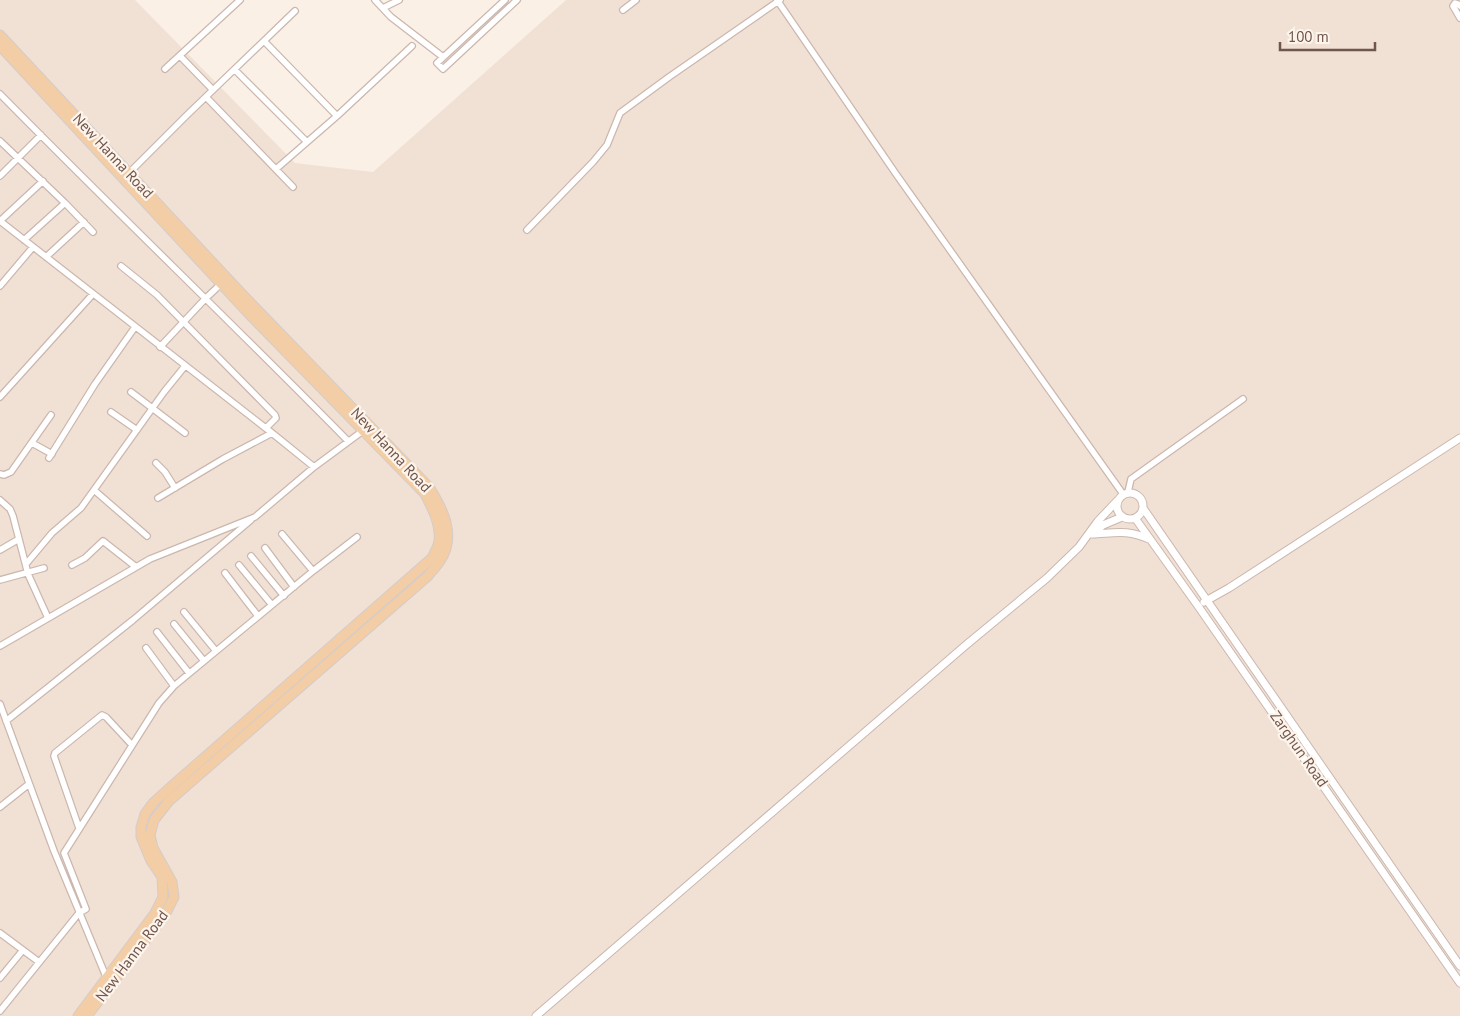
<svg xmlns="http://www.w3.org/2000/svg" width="1460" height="1016" font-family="'PT Sans',sans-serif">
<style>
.residential{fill:#f1e1d5}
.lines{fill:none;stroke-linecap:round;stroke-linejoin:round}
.minor-casing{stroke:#cbb7ae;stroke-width:8}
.tertiary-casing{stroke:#cbb7ae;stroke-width:9}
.primary-casing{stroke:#d4ccca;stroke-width:11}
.minor{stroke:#fff;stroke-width:5.5}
.tertiary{stroke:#fff;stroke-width:7}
.primary{stroke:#f3cda5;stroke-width:9}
.labels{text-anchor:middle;stroke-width:4.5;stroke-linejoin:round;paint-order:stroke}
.street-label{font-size:15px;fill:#71564d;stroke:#fdf5ec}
</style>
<rect width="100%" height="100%" fill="#faf0e6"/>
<path class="residential" d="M0,0h135l160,163 78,9 193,-172h894v1016h-1460z"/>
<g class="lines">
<defs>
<path id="minor" d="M375,0l16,17 52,40
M505,0l-68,63 6,6 74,-69
M777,0l119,174 227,320
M1460,6l-2,-2 -3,-1 -2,3 7,12
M383,8l16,-8
M623,10l13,-10
M264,41l73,75
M180,56l33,34
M165,69l75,-69
M235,70l72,72
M0,94c115,117 233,230 348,347
M206,97l87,90
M0,141l65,62 28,29
M276,169l61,-53 75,-70
M129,173l58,-58 108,-104
M0,176l41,-41
M0,221l272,212 42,34
M0,221l43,-40
M527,230l66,-68 14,-17 13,-32 49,-36 111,-77
M24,240l41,-37
M46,257l38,-35
M121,266l36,29 118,120 1,3 -10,10
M0,286l33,-39
M160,347l46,-49 17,-16
M131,392l54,41
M0,397l93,-103
M111,412l26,18
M32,443l20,11
M49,458l46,-74 40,-57
M156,463l9,9 10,16
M0,474l4,1 7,-3 40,-57
M94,490l53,46
M1128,492l3,-13 112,-80
M158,498l65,-39 49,-26
M0,500l10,9 3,7 15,58 20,44
M282,534l31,37
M265,548l29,39
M0,550l19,-11
M251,556l33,40
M26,564l26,-31 29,-25 83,-116 21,-26
M72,565l13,-7 18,-17 33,26
M239,565l33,40
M225,573l33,43
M0,580l44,-12
M184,612l32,39
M174,624l30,37
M157,632l32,41
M0,646l150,-87 105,-42 59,-50 50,-37
M146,648l28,38
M0,704l54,147 53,128
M6,721l127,-101 118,-100
M0,807l29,-23
M79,828l-25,-72 1,-3 47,-38 4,2 26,28
M0,933l39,29
M0,978l23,-28
M0,1011l79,-98 7,-4 -22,-56 95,-150 15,-17 139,-115 44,-34"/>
<path id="tertiary" d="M1117 506a13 13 0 1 1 26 0a13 13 0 1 1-26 0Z
M1143,508l317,458
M1135,518l63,88 262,377
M1092,534c23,-1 35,-5 57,5
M1092,534l11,-9 19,-8
M1204,602l25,-14 231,-150
M536,1016l430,-371 81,-67 32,-31 19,-26 19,-20"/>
<path id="primary" d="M0,35l243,260 186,192c14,22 28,49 11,74 -3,5 -8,10 -12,15l-259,225 -15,19 -4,15 3,13 19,34 2,15 -9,18 -78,101
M0,46l250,269 175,179c7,14 16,30 14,46 0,6 -5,13 -7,18l-259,227 -20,18 -8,11 -4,13v10l10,24 11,16 1,20 -8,16 -77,103"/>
</defs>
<use href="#minor" class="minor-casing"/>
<use href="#tertiary" class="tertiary-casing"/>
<use href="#primary" class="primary-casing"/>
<use href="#minor" class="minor"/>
<use href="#tertiary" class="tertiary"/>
<use href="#primary" class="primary"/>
</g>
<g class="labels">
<g class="street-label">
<text transform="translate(113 156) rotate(47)" y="5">New Hanna Road</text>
<text transform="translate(391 450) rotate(47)" y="5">New Hanna Road</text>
<text transform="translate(1299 749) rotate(55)" y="5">Zarghun Road</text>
<text transform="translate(132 956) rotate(-53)" y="5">New Hanna Road</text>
</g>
</g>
<path d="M1280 42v8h95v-8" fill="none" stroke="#71564d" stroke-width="2.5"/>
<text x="1288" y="42" font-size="15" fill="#71564d" stroke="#fdf5ec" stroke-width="4" paint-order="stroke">100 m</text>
</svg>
